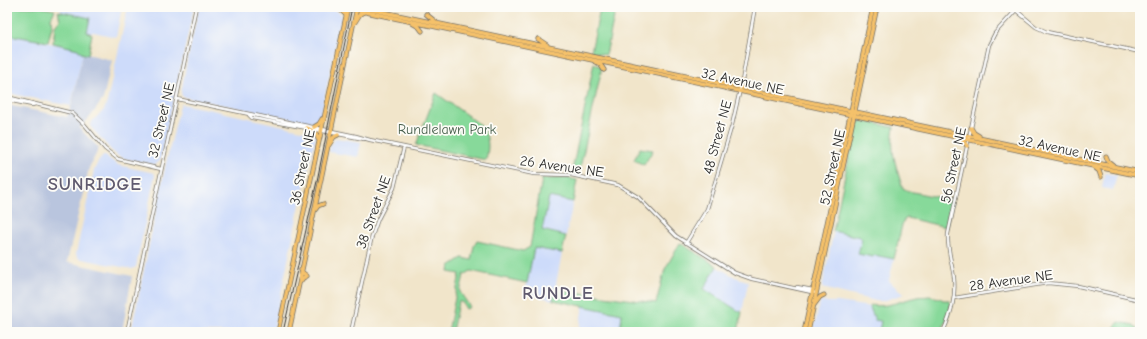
<svg xmlns="http://www.w3.org/2000/svg" width="1147" height="339" font-family="'Comic Neue',sans-serif">
<style>
.built{fill:#cddbfa}
.industrial{fill:#b9c5de}
.green{fill:#87d99a;stroke:#598262}
.lines{fill:none;stroke-linecap:round;stroke-linejoin:round}
.minor-casing{stroke:#706c63;stroke-width:4}
.major-casing{stroke:#706c63;stroke-width:5}
.minor{stroke:#fff;stroke-width:2.5}
.major{stroke:#f5c16b;stroke-width:3.5}
.tram{stroke:#2b2b2b;stroke-width:1}
.labels{text-anchor:middle;stroke-width:3.5;stroke-linejoin:round;paint-order:stroke}
.street-label{font-size:14px;fill:#2b2b2b;stroke:#fdfcf7}
.park-label{font-size:14px;fill:#475f4c;stroke:#fdfcf7}
.district-label{font-size:18px;font-weight:bold;letter-spacing:1px;fill:#605b6f;stroke:#fdfcf7}
</style>
<rect width="100%" height="100%" fill="#fdfcf7"/>
<filter id="ink" filterUnits="userSpaceOnUse"><feTurbulence type="fractalNoise" baseFrequency=".025" numOctaves="2"/><feDisplacementMap in="SourceGraphic" scale="8" xChannelSelector="R" yChannelSelector="G"/><feConvolveMatrix kernelMatrix="1 2 1 2 8 2 1 2 1" color-interpolation-filters="sRGB"/></filter>
<filter id="wash" filterUnits="userSpaceOnUse"><feTurbulence type="fractalNoise" baseFrequency=".012" numOctaves="4" result="noise"/><feDisplacementMap in="SourceGraphic" scale="16" xChannelSelector="R" yChannelSelector="G"/><feGaussianBlur stdDeviation="0.9" result="paint"/><feColorMatrix in="noise" values="0 0 0 0 0 0 0 0 0 0 0 0 0 0 0 0 0 1.4 0 .05"/><feComposite in="paint" operator="in"/></filter>
<g filter="url(#wash)">
<rect width="100%" height="100%" fill="#f1e5ca"/>
<path class="built" d="M61,7h61l-6,30 -22,-5h-7l-27,-20z
M128,7h66l-34,154 -5,4 -29,-6 -8,-3 -7,-6 -21,-24 1,-4 13,-12 3,-8z
M199,7h119l19,4 5,4 -21,100 -3,7 -5,1 -130,-26 -2,-3 4,-23z
M10,35l68,14 5,4 -12,53 -64,-13v-56z
M181,104l27,5 102,23 5,2 1,3 -18,76 -25,119h-142l35,-169 14,-57z
M859,121h3l32,6 -2,12v14l8,28 3,7 5,3 44,9 -6,27 -39,-9 -4,3 -14,59 2,3 13,11 -21,7h-7l-54,-13 33,-159z
M336,138l25,4 -3,15 -29,-5 2,-8z
M104,155l14,10 36,8 1,2 -18,87 -1,5 -4,2 -50,-10 -5,-2 -1,-3 18,-84 4,-8z
M1105,173l12,2 -4,15 -11,-2z
M549,197l24,5 -7,34 -24,-6z
M534,248l28,5 -9,47 -28,-7z
M717,267l18,10 12,4 1,2 -6,29 -5,-2 -34,-21z
M820,302h18l32,5 5,12 6,2 -2,11h-66z
M583,306l39,8 -2,18h-32l-8,-2 -1,-2z"/>
<path class="industrial" d="M83,53l29,7 -9,39 -12,17 -12,12 20,20 -10,20 -22,94 65,14 -10,56h-115v-227l60,12 5,-13z"/>
<path class="green" d="M11,7h29l15,3 -4,8 1,8 -4,16 -38,-7 -3,2v-11z
M596,7h20l-10,48 -15,-3 9,-44z
M58,11l32,7 -3,14 5,2 -4,21 -7,-2 -3,-4 -25,-6 2,-17 5,-6z
M594,63l7,4v5l-22,101 -7,-2z
M436,93l46,33c7,12 7,21 4,34l-70,-15z
M861,121l33,6c-4,22 1,36 7,56l2,5 5,3 44,9 -6,27 -39,-9 -4,3 -9,38 -20,-4 -1,2 -15,-3 4,-15 -2,-2 -27,-6 22,-102 3,-7z
M640,148l13,2 -9,15 -10,-5z
M567,178l10,2 -4,22 -24,-5 -7,33 24,6 -4,17 -28,-5 -7,35 -56,-12 -7,4 -4,17 10,15 -4,2 -4,-7h-4l-6,30h-4l12,-58 -11,-2 1,-6 12,-8 9,2 3,-14 3,-5 46,10 7,-4 12,-68z
M680,243l37,23 -13,23 33,21 5,2 -4,20h-48l-5,-1 -1,1h-64l2,-18 -69,-14 2,-12 2,2 9,1 90,12 9,-34z
M929,296l11,2 3,2h6l2,3 -3,14 -7,15h-62l2,-11 -6,-1 -6,-15c19,3 30,-4 48,-8 4,-1 8,0 12,-1z
M1119,322l15,3 6,7h-19l-4,-2 -4,2 -1,-2z"/>
</g>
<g filter="url(#ink)">
<g class="lines">
<defs>
<path id="minor" d="M1012,7l24,20 11,5 93,20
M7,97l65,16 13,12 20,24 13,10 43,10
M177,99l179,37 14,4 164,34 37,1 47,10 20,12 38,39 59,37 17,6 64,14
M7,100l25,5 4,-1
M249,115l3,3 55,10
M312,129l52,10
M686,243l21,-34 25,-84 10,-44 13,-74
M797,287l16,3
M954,298l94,-15 30,3 62,14
M127,332l69,-325
M351,332l21,-96 6,-17 16,-31 10,-41
M943,332c8,-18 13,-34 11,-54 -2,-15 -7,-29 -6,-44l41,-189 6,-12 21,-23"/>
<path id="major" d="M337,7l9,8
M342,7l798,169
M360,7l780,165
M426,14l10,8
M355,22l5,-8 4,-2
M412,23l7,4 3,4
M538,39l9,6
M595,62l5,2 4,6
M742,81l8,7
M314,127l5,-3 3,-5
M307,128l9,5 2,6
M971,128l3,5 5,3
M959,139l5,3 3,4
M329,145l5,-8 4,-2
M1106,156l2,5 5,4
M1094,167l5,4 2,6
M315,210l3,-4 5,-2
M300,282l3,-4 4,-2 -4,-3 -2,-3
M814,305l6,-8 4,-2
M278,332l70,-325
M289,332l68,-325
M804,332l69,-325
M808,332l69,-325"/>
</defs>
<use href="#minor" class="minor-casing"/>
<use href="#major" class="major-casing"/>
<use href="#minor" class="minor"/>
<use href="#major" class="major"/>
<path class="tram" d="M283,332l34,-151 35,-174"/>
</g>
</g>
<g class="labels">
<g class="street-label">
<text transform="translate(743 81) rotate(12)" y="5">32 Avenue NE</text>
<text transform="translate(161 120) rotate(-77)" y="5">32 Street NE</text>
<text transform="translate(717 137) rotate(-75)" y="5">48 Street NE</text>
<text transform="translate(1060 148) rotate(12)" y="5">32 Avenue NE</text>
<text transform="translate(953 165) rotate(-78)" y="5">56 Street NE</text>
<text transform="translate(562 166) rotate(8)" y="5">26 Avenue NE</text>
<text transform="translate(302 167) rotate(-78)" y="5">36 Street NE</text>
<text transform="translate(832 167) rotate(-78)" y="5">52 Street NE</text>
<text transform="translate(373 212) rotate(-70)" y="5">38 Street NE</text>
<text transform="translate(1011 280) rotate(-8)" y="5">28 Avenue NE</text>
</g>
<g class="park-label">
<text x="447" y="134">Rundlelawn Park</text>
</g>
<g class="district-label">
<text x="95" y="190">SUNRIDGE</text>
<text x="558" y="299">RUNDLE</text>
</g>
</g>
<rect width="1147" height="339" fill="none" stroke="#fdfcf7" stroke-width="24"/>
</svg>
